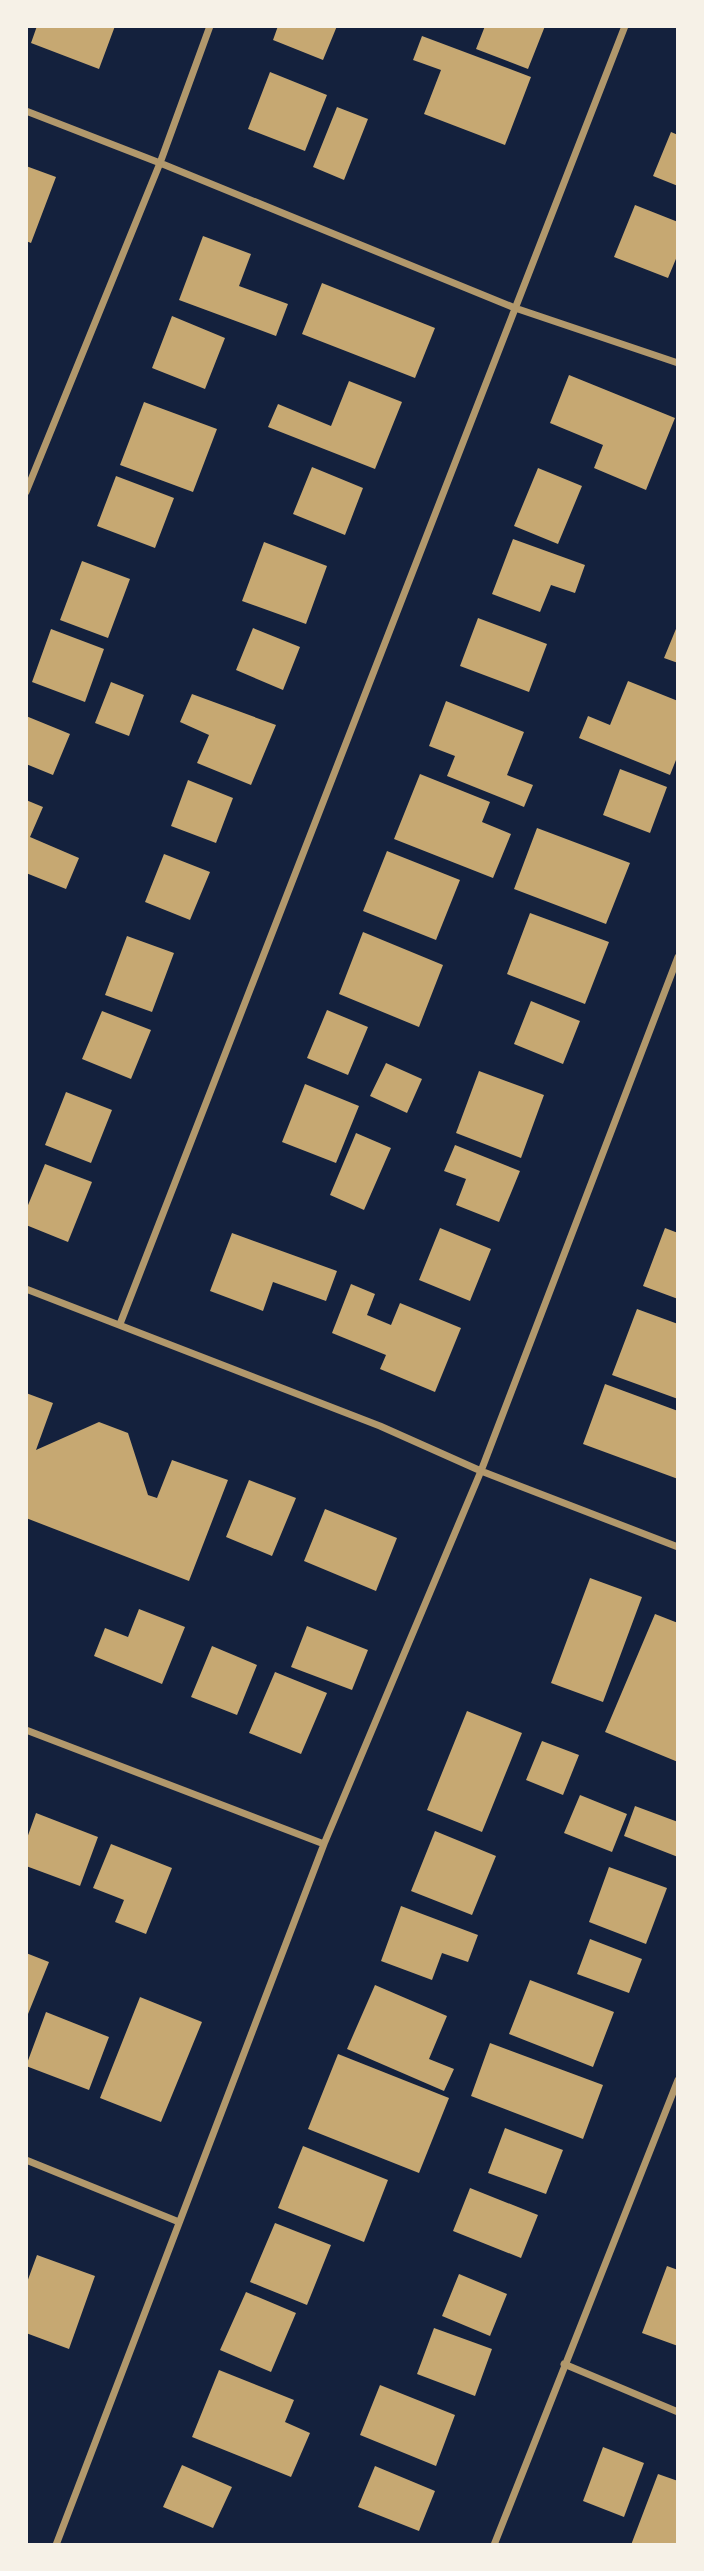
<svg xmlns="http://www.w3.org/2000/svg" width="704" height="2571" font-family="Barlow,sans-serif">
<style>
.building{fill:#c6a872}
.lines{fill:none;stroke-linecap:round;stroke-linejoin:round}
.minor{stroke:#b1986c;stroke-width:7}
</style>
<rect width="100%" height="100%" fill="#14213d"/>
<path class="building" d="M37,26h78l-16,43 -68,-26z
M278,26h59l-14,34 -50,-20z
M485,26h60l-17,43 -52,-20z
M422,36l109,41 -26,68 -81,-31 17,-44 -28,-10z
M270,72l57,23 -22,56 -57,-22z
M337,107l31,12 -24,61 -31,-13z
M671,132l7,3v51l-25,-10z
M26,166l30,11 -25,66 -5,-2z
M635,205l43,17v32l-10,24 -54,-21z
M203,236l48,18 -12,32 49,18 -12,32 -97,-36z
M322,283l113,45 -20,50 -113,-44z
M172,316l53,22 -20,51 -53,-21z
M569,375l106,43 -29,72 -52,-22 9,-23 -53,-22z
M349,381l53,21 -27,67 -107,-42 10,-23 53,22z
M144,402l73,27 -24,63 -73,-27z
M312,467l51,21 -18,47 -52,-21z
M538,468l44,18 -24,58 -44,-18z
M116,476l58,22 -19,50 -58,-22z
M513,539l72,26 -10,28 -24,-8 -11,27 -48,-18z
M264,542l63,24 -21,58 -64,-23z
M82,561l48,18 -22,59 -48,-18z
M478,618l69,26 -18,48 -69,-26z
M678,624v39l-14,-5z
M253,628l47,19 -17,43 -47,-20z
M51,629l53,20 -19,53 -53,-20z
M628,681l50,20v54l-8,20 -91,-37 9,-22 22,9z
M111,682l33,13 -15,41 -34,-13z
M192,694l84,31 -25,60 -54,-22 12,-28 -29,-13z
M446,701l78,31 -17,43 26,10 -9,22 -77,-31 8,-20 -26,-10z
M26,716l44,18 -17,41 -27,-11z
M620,769l47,18 -17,46 -47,-18z
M420,774l70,28 -8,20 29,12 -18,44 -99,-39z
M188,780l45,18 -17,45 -45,-17z
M26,800l17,7 -13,30 49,21 -13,31 -40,-16z
M537,828l93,35 -24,61 -92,-35z
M387,851l73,29 -24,60 -73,-29z
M164,854l46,18 -20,48 -45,-18z
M530,913l79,29 -24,62 -78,-30z
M363,932l80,33 -24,62 -80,-33z
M127,936l47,17 -22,59 -47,-17z
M531,1001l49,20 -17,43 -49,-20z
M327,1010l41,17 -20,48 -41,-17z
M102,1011l49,19 -20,49 -49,-20z
M386,1063l36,16 -15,34 -37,-17z
M479,1071l65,24 -23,63 -65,-25z
M305,1084l54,22 -23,57 -54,-21z
M66,1092l46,18 -21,53 -46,-18z
M356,1133l35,15 -27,62 -34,-15z
M455,1145l65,26 -21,51 -43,-17 10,-26 -22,-8z
M45,1164l47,18 -24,60 -42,-17v-15z
M440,1228l51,21 -21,52 -51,-21z
M665,1228l13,5v66l-35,-13z
M232,1233l105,38 -11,30 -53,-19 -10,29 -53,-20z
M351,1284l24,10 -8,21 24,10 9,-22 61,25 -26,64 -55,-23 6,-14 -54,-22z
M637,1309l41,15v75l-66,-24z
M605,1384l73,27v68l-95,-35z
M26,1393l27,10 -17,47 63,-28 29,11 20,62 9,3 15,-38 56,20 -39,101 -163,-63z
M249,1480l47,18 -24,58 -46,-19z
M325,1509l72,29 -21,53 -72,-30z
M590,1578l52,19 -39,105 -52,-19z
M139,1609l46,18 -23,57 -68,-28 11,-28 23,9z
M655,1614l23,9v139l-73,-30z
M307,1626l61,24 -16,40 -61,-23z
M212,1646l45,19 -20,50 -46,-18z
M275,1672l52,21 -26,61 -52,-21z
M467,1711l55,22 -40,99 -55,-22z
M542,1741l37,14 -16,40 -37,-15z
M580,1795l47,19 -15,38 -48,-19z
M635,1806l43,16v35l-54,-21z
M36,1813l62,24 -18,49 -54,-20v-25z
M435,1831l61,25 -24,59 -61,-24z
M111,1844l61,24 -26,66 -31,-12 9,-22 -31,-12z
M609,1867l58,21 -21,56 -57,-22z
M401,1906l77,29 -10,27 -26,-9 -10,27 -51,-19z
M590,1939l52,20 -13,34 -52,-19z
M26,1953l23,9 -23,57z
M530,1980l84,32 -21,55 -84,-33z
M375,1985l72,31 -18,43 25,10 -10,22 -97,-42z
M140,1997l62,25 -41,100 -61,-24z
M46,2012l63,25 -20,53 -63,-24z
M490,2043l113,42 -20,54 -112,-43z
M338,2054l111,44 -30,75 -111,-44z
M505,2128l58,22 -17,44 -58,-21z
M303,2146l85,34 -24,62 -86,-34z
M470,2188l68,27 -17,43 -68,-27z
M275,2223l56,22 -24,60 -57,-23z
M37,2255l58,21 -26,73 -43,-16v-48z
M667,2266l11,4v76l-36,-13z
M459,2274l48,20 -17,42 -48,-20z
M246,2292l50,21 -25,59 -51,-22z
M434,2328l58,21 -17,47 -58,-22z
M219,2370l75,30 -9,22 25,11 -19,44 -99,-40z
M380,2385l75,30 -19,51 -76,-31z
M603,2447l41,16 -20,54 -41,-16z
M182,2465l50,22 -19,41 -50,-21z
M375,2466l60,25 -16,40 -61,-24z
M658,2474l20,7v64h-47z"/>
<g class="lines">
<path class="minor" d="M26,111l134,52 355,145 163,55
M26,492l134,-329 50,-137
M26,1289l354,137 101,45 197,76
M120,1324l505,-1298
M26,1730l298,114
M26,2160l153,62
M564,2364l114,48
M56,2545l268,-701 157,-373 197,-514
M494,2545l184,-465"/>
</g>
<rect width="704" height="2571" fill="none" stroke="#f6f1e7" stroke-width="56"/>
</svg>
